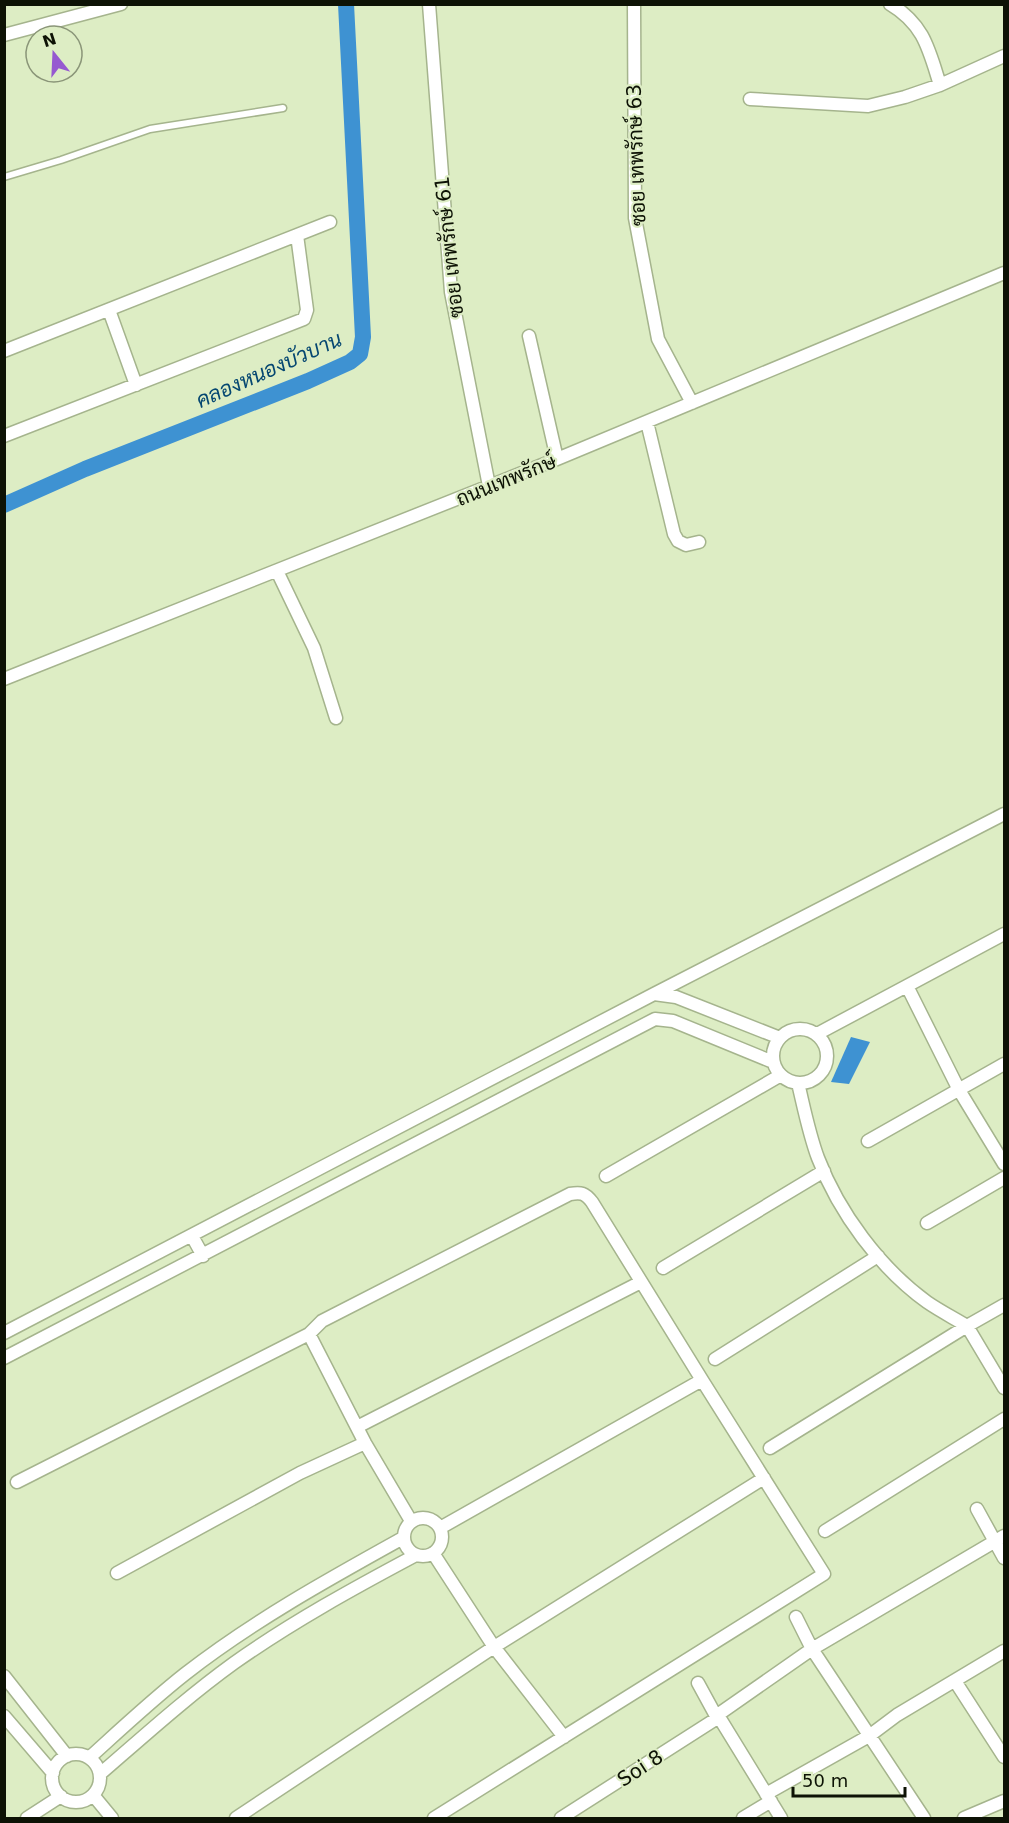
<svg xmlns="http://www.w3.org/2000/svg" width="1009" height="1823" font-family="'DejaVu Sans',Sarabun,sans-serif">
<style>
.water{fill:#3e92d2}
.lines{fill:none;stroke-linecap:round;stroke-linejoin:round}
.canal{stroke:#3e92d2;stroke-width:16}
.service-casing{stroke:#a5b48d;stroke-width:9}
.minor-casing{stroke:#a5b48d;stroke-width:15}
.service{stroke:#fff;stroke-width:6}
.minor{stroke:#fff;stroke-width:12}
.labels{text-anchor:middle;stroke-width:4.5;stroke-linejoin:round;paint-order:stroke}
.street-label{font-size:20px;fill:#0d1205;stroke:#ddedc4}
.water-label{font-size:21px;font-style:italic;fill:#054771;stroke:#ddedc4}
</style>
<rect width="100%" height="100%" fill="#ddedc4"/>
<path class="water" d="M851,1037l19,5 -21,42 -18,-2z"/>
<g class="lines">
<path class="canal" d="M4,505l81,-36 223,-88 42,-19 10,-8 3,-17 -17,-333"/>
<defs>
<path id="service" d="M4,177l57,-17 89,-31 133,-21"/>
<path id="minor" d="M429,4l22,288 38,194
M634,4l1,214 23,121 34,64
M890,4c34,20 39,46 50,81
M4,35l117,-31
M750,99l118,7 37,-9 35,-12 64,-29
M109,310l27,75
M529,336l28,123
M4,351l326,-129
M647,422l27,112 4,7 8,4 13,-3
M4,436l300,-117 3,-9 -10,-75
M277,571l37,77 22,70
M4,679l553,-220 447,-186
M907,986l52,104 45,74
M654,994l22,3 104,41
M773 1056a27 27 0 1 1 54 0a27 27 0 1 1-54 0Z
M817,1034l187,-100
M798,1083c6,25 11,51 20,75 21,55 62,110 109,144 13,9 27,16 40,24l37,-21
M868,1141l136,-77
M606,1176l175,-101
M927,1223l77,-45
M192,1236l11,20
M663,1268l161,-97
M4,1333l650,-339 350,-180
M309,1334l13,-13 248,-127c11,-2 15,-1 22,8l110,178 -262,148
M4,1358l651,-339 18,2 100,41
M715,1359l163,-103
M357,1427l284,-145
M770,1448l197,-122 37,62
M17,1482l292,-148 56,109 46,78
M977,1509l27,49
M404 1537a19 19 0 1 1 38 0a19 19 0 1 1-38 0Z
M825,1531l179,-112
M433,1553l61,94 70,90
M117,1573l183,-100 65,-30
M796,1617l16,32 112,169
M4,1676l63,80
M955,1681l49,76
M698,1683l18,33 3,1 62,101
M4,1716l49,57
M716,1716l96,-67 192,-113
M52 1778a24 24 0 1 1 48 0a24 24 0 1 1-48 0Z
M89,1758c32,-29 63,-58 96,-84 68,-53 144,-95 218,-136
M100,1774c44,-38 87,-77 134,-111 58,-41 120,-75 182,-108
M766,1794l103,-58 28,-21 107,-64
M93,1795l19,23
M27,1818l34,-22
M236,1818l258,-171 270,-169
M434,1818l390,-244 -122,-194
M561,1818l158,-101
M743,1818l28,-17
M964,1818l40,-17"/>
</defs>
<use href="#service" class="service-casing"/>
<use href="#minor" class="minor-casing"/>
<use href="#service" class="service"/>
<use href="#minor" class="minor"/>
</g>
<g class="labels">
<g class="street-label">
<text transform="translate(636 155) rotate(-92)" y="7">ซอย เทพรักษ์ 63</text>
<text transform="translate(449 247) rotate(-96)" y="7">ซอย เทพรักษ์ 61</text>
<text transform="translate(506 480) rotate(-22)" y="7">ถนนเทพรักษ์</text>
<text transform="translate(640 1768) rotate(-33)" y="7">Soi 8</text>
</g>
<g class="water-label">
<text transform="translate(269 370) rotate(-24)" y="7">คลองหนองบัวบาน</text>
</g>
</g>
<rect width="1009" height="1823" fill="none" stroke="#0d1205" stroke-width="12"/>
<g transform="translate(54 54) rotate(342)"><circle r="28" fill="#ddedc4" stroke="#8a9578" stroke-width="1.5"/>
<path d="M0-4.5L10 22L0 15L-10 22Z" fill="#9659d0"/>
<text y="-9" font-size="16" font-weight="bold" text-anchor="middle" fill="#0d1205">N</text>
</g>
<path d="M793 1787v9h112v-9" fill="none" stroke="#0d1205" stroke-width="3"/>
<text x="802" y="1787" font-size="18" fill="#0d1205" stroke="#ddedc4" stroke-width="4.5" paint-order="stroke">50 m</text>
</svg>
